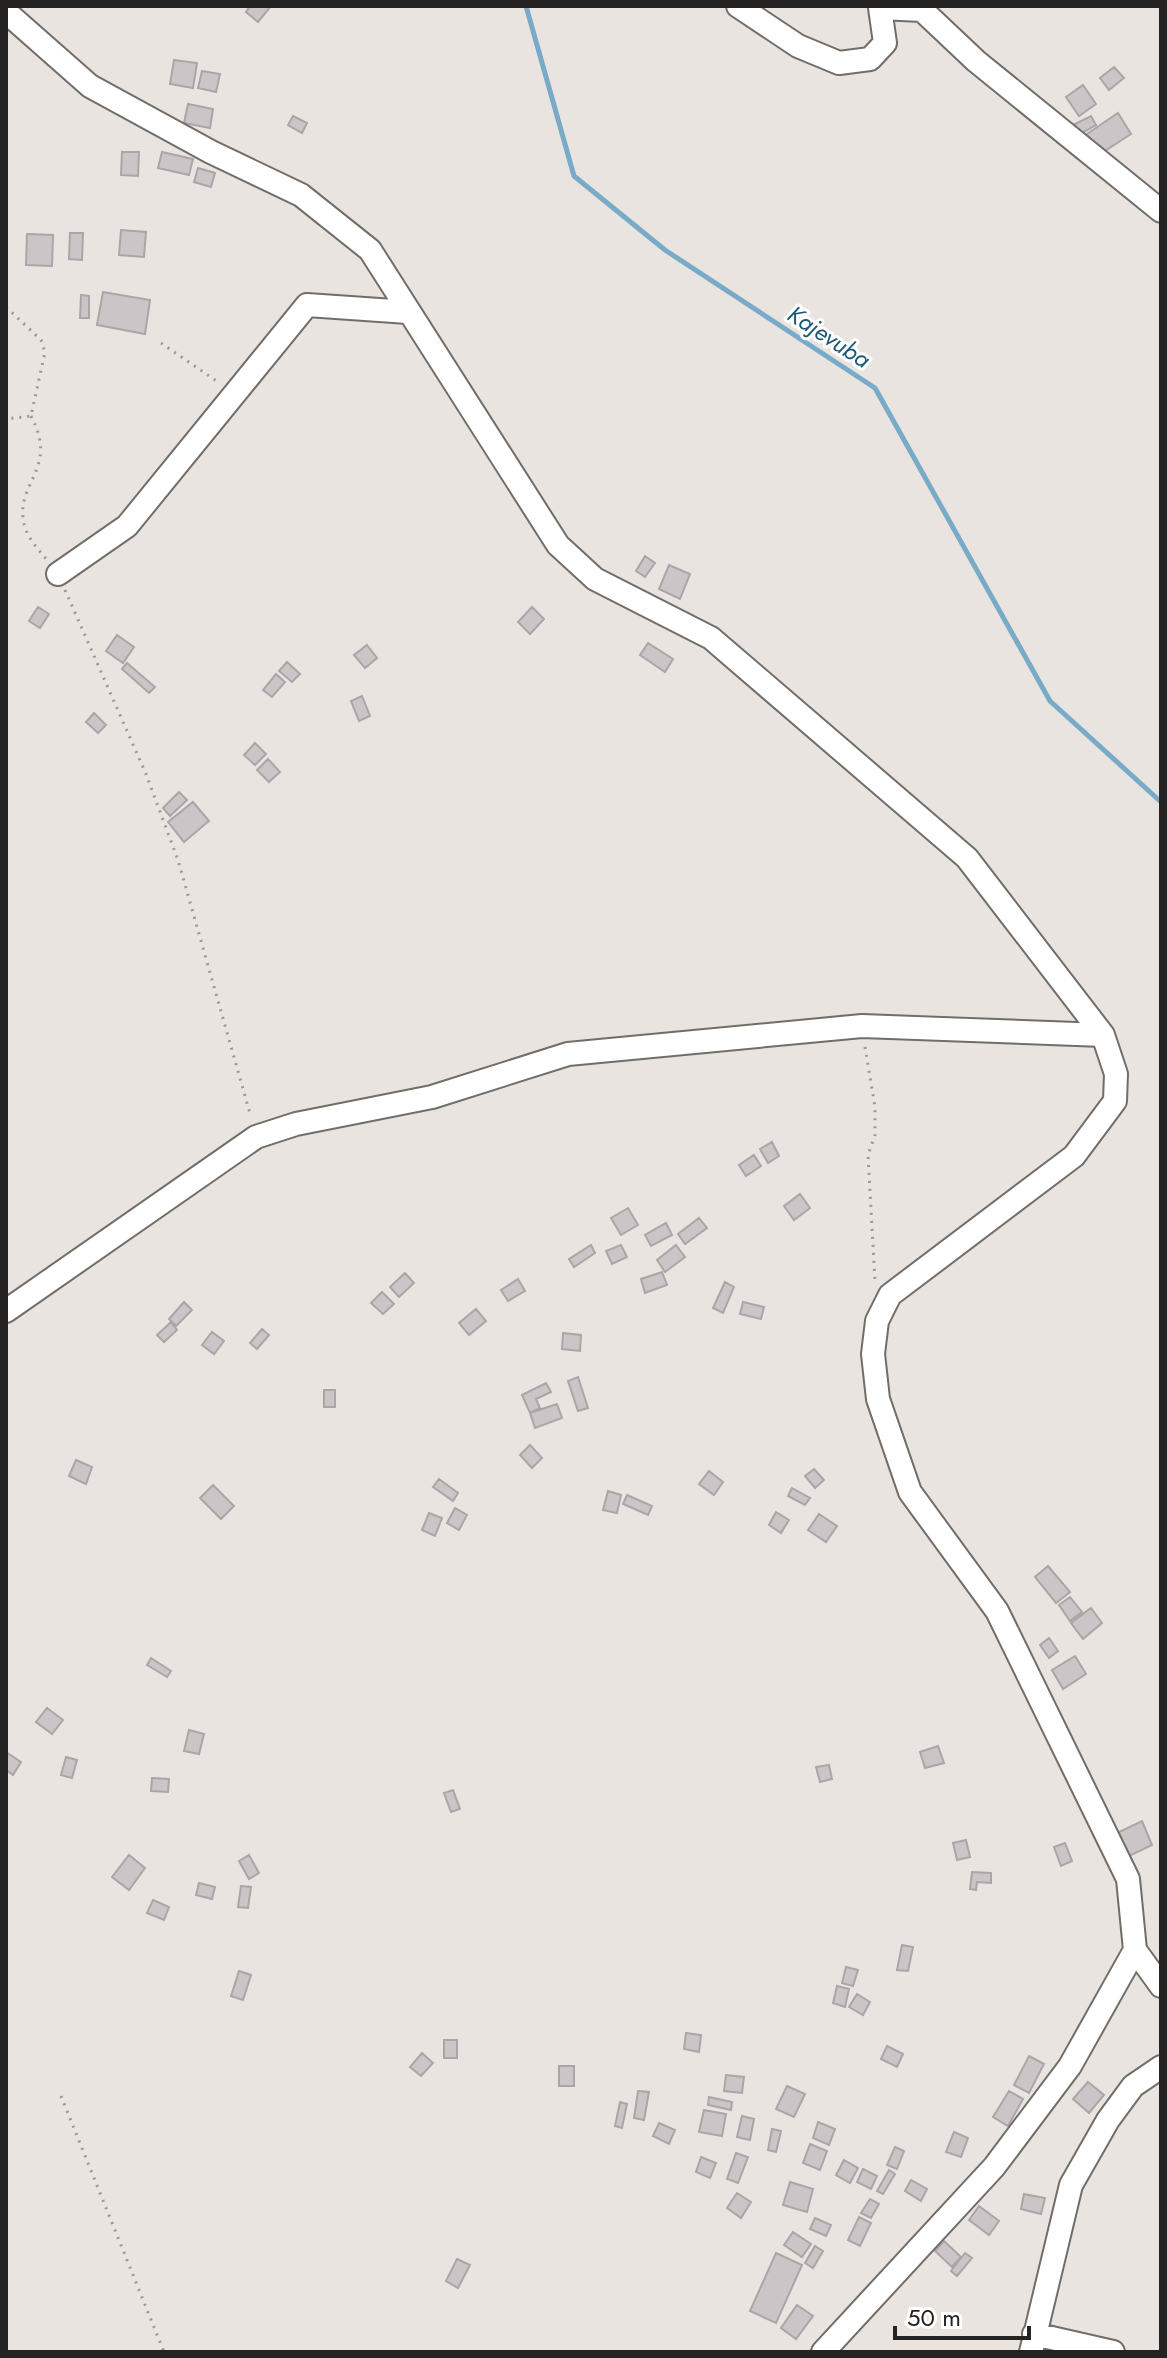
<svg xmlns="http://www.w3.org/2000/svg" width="1167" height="2358" font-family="Jost,sans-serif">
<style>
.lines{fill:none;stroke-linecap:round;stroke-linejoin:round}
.stream{stroke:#79abc8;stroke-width:5}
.building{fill:#ccc5c8;stroke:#aca5a8;stroke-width:2}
.minor-casing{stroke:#716d68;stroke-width:26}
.path{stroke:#9b9793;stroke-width:3;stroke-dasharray:2 6;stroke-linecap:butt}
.minor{stroke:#fff;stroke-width:22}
.labels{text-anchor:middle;stroke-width:6;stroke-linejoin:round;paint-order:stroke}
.water-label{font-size:24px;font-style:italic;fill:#1b5976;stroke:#fff}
</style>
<rect width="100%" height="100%" fill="#e9e4df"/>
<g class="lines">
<path class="stream" d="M526,6l48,170 91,74 210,138 175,313 111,101"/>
</g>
<path class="building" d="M250,6h21l-13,16 -12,-10z
M174,60l23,3 -4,25 -23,-4z
M1114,67l10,11 -15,12 -9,-12z
M202,71l18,3 -4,18 -18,-4z
M1083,85l13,19 -17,12 -13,-19z
M188,104l25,5 -3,19 -26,-5z
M1118,113l13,21 -31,20 -13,-20z
M293,116l14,7 -5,10 -14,-8z
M1091,116l5,9 -18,10 -5,-10z
M122,152h17l-1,24 -17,-1z
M162,152l31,7 -4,16 -31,-7z
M198,168l17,5 -4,14 -17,-5z
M121,230l25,2 -2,25 -25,-2z
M70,233h13l-1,27 -13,-1z
M27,234l26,1 -1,31 -26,-1z
M103,292l47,8 -5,34 -48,-9z
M81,295l8,1v22h-9z
M645,556l10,7 -10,14 -9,-6z
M669,565l21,9 -10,25 -21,-10z
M38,607l11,7 -9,14 -11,-7z
M532,607l12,12 -14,15 -12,-12z
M117,635l17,12 -11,16 -17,-12z
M648,643l25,16 -8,13 -25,-17z
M367,645l10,13 -12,10 -11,-13z
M287,662l13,12 -8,8 -13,-11z
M127,663l28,24 -6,6 -27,-24z
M276,674l9,8 -13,15 -9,-7z
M362,696l8,20 -11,5 -8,-20z
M94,713l12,12 -8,8 -12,-11z
M255,743l11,11 -11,11 -11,-10z
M268,759l12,13 -11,10 -12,-12z
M179,792l8,8 -17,16 -7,-8z
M193,802l16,19 -25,21 -16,-20z
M772,1142l7,14 -11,7 -8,-14z
M754,1155l7,11 -15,10 -7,-11z
M800,1194l10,14 -16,12 -10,-14z
M628,1208l10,17 -17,10 -10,-17z
M699,1218l8,10 -22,16 -7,-10z
M666,1223l6,12 -21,11 -6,-11z
M591,1245l4,8 -21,14 -5,-8z
M621,1245l6,12 -15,7 -6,-13z
M676,1245l9,12 -20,15 -8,-12z
M662,1272l5,13 -22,8 -4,-14z
M405,1273l9,10 -15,14 -9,-10z
M518,1279l7,12 -17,10 -7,-11z
M725,1282l9,5 -11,26 -10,-5z
M382,1292l12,12 -11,10 -12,-11z
M184,1302l8,8 -16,16 -7,-7z
M743,1302l21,5 -3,12 -21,-5z
M476,1309l10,12 -17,14 -10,-12z
M171,1322l6,8 -13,12 -7,-7z
M262,1329l7,6 -12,14 -7,-6z
M212,1332l12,9 -10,13 -12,-9z
M563,1333l18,2 -1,16 -18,-2z
M578,1377l10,31 -10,3 -10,-30z
M546,1383l5,9 -15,7 4,9 -10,5 -8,-18z
M324,1390h11v17h-11z
M557,1404l5,14 -27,10 -5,-15z
M530,1445l12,13 -10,10 -12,-13z
M76,1460l16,7 -6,17 -17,-8z
M814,1469l10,11 -9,8 -10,-12z
M709,1471l14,11 -9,13 -15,-11z
M439,1479l19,14 -5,8 -20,-14z
M213,1485l21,21 -13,13 -21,-21z
M792,1488l18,10 -5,7 -17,-9z
M608,1491l13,4 -4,18 -14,-3z
M627,1495l25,11 -4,9 -25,-11z
M455,1508l12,7 -8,15 -12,-7z
M776,1512l13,8 -8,13 -12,-8z
M429,1513l13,5 -7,18 -13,-6z
M819,1514l18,12 -11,16 -18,-12z
M1048,1566l22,26 -14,11 -21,-26z
M1070,1597l12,15 -12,9 -11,-16z
M1091,1608l11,15 -19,16 -12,-16z
M1049,1638l9,13 -9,7 -9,-13z
M1075,1656l11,18 -23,15 -11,-19z
M151,1658l20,13 -4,6 -20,-12z
M47,1708l16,12 -11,14 -16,-12z
M189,1730l15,4 -5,20 -15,-3z
M938,1746l6,17 -19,5 -5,-16z
M6,1752l15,10 -8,13 -7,-5z
M66,1757l11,3 -5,18 -11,-3z
M829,1765l3,14 -12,3 -4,-15z
M152,1778l17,1 -1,13 -17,-1z
M453,1790l7,19 -9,3 -7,-19z
M1142,1821l10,24 -25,12 -10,-24z
M966,1840l4,17 -13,3 -4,-17z
M1065,1843l7,18 -11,5 -7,-19z
M129,1855l16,13 -16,22 -17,-13z
M249,1855l10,18 -10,6 -10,-18z
M972,1872l19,1v10l-14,-1 -1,8 -6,-1z
M199,1883l16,4 -3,12 -16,-4z
M241,1886l10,1 -3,21 -10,-1z
M153,1900l16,7 -5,13 -17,-7z
M902,1945l11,2 -5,24 -11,-1z
M846,1967l12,3 -5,16 -11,-3z
M239,1971l12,4 -8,25 -12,-4z
M837,1986l12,3 -4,18 -12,-4z
M857,1994l13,8 -7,13 -14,-8z
M686,2033l15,2 -2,17 -15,-3z
M444,2040h13v18h-13z
M887,2046l16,8 -6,13 -16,-8z
M422,2053l11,10 -12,13 -11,-9z
M1029,2056l15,8 -15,29 -15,-8z
M559,2066h15v20h-15z
M726,2075l18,2 -2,16 -18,-2z
M1088,2082l16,13 -15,18 -16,-14z
M787,2086l18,8 -11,23 -18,-8z
M638,2091l11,1 -5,28 -10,-2z
M1009,2091l14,8 -15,27 -15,-9z
M709,2097l23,5 -1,8 -23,-5z
M620,2102l7,2 -5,24 -7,-2z
M704,2110l22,4 -4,22 -23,-4z
M742,2116l12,3 -4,21 -13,-3z
M818,2122l17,7 -6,16 -16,-7z
M659,2123l16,7 -6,14 -16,-8z
M772,2129l9,2 -5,21 -8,-2z
M954,2132l14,6 -7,19 -15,-5z
M810,2144l17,7 -7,19 -17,-7z
M895,2147l9,4 -7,18 -10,-4z
M736,2153l12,4 -10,26 -11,-4z
M701,2157l15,6 -6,15 -14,-6z
M844,2160l14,8 -8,15 -14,-8z
M863,2169l14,7 -6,13 -14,-7z
M889,2170l6,4 -12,20 -6,-3z
M911,2180l16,9 -6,12 -16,-10z
M790,2182l23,7 -6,23 -24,-7z
M737,2193l14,9 -10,16 -14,-10z
M1024,2194l21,4 -4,16 -20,-5z
M870,2199l9,5 -8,14 -10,-5z
M979,2206l20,15 -10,14 -20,-15z
M859,2217l12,6 -11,23 -12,-6z
M815,2218l16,7 -5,11 -16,-7z
M793,2232l18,12 -9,13 -18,-12z
M944,2241l17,16 -9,10 -17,-16z
M815,2246l8,5 -10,17 -8,-5z
M776,2253l26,12 -26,58 -26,-12z
M965,2253l7,5 -15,18 -6,-5z
M457,2259l13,6 -12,23 -12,-7z
M797,2305l16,11 -17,23 -15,-11z"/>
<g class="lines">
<defs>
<path id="minor" d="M738,6l60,40 41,17 31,-4 15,-16 -5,-35 42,2 54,51 185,150
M6,12l84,74 121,66 90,43 69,55 188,295 37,34 116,59 256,220 136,177 13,39 -1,27 -41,55 -184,139 -13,26 -4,33 5,45 32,93 87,119 131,268 7,71 26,36
M58,574l69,-48 180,-221 101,7
M6,1311l250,-174 40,-13 136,-27 136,-43 294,-28 241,9
M1034,2334l79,18
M823,2352l171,-185 76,-101 65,-116
M1031,2352l40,-167 37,-65 25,-34 28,-19"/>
</defs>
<use href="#minor" class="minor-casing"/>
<path class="path" d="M6,307l35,33 4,12 -14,64 -25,3
M161,343l57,39
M31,416c27,51 -12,65 -8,101 1,17 13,30 24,43
M65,590l81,184 32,86 73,257
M865,1047l10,60v28l-7,20 7,126
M61,2096l103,256"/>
<use href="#minor" class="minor"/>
</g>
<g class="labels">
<g class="water-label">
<text transform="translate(829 337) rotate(33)" y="8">Kajevuba</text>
</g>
</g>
<rect width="1167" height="2358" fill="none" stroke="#252321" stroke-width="16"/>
<path d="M895 2326v12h134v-12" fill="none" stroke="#252321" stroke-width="4"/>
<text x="907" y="2326" font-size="24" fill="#252321" stroke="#ffffff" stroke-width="6" paint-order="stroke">50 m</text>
</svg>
